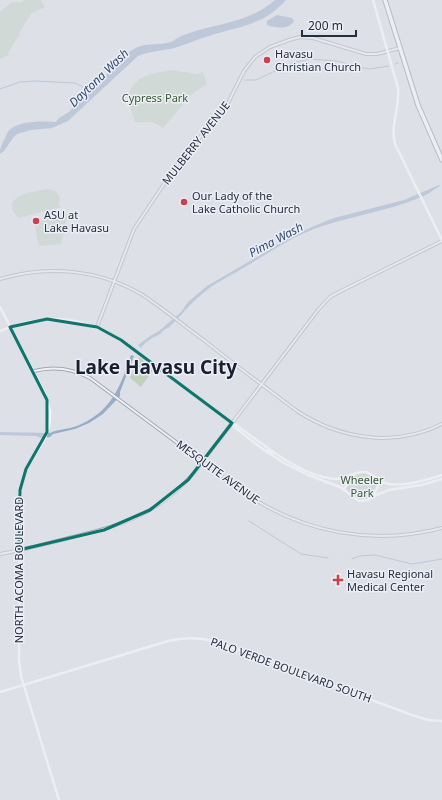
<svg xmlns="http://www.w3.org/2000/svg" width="442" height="800" font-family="'Noto Sans',sans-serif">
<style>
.green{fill:#c2d1be}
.water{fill:#97acc8}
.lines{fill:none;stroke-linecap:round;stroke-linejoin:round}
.stream{stroke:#97acc8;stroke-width:1}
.tertiary-casing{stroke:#a2a7b1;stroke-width:4}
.trunk-casing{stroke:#848d9e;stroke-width:5.5}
.tertiary{stroke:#eff1f5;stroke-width:2}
.secondary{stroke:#fff;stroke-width:2.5}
.trunk{stroke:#fff;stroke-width:3.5}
.marked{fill:none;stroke:#0f766e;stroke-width:3;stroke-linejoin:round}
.poi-dot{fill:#cf3e4c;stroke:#eceff5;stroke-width:1.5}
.labels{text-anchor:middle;stroke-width:3;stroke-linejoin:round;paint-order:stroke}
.poi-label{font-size:11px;fill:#262d3e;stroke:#eceff5;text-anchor:start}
.park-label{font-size:11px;fill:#385a33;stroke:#eceff5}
.street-label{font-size:11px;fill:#262d3e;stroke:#eceff5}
.water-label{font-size:12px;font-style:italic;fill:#304a72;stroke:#eceff5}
.town-label{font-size:19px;font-weight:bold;fill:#191f2e;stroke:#eceff5}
</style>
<rect width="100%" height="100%" fill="#dde0e7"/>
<path class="green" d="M24,0h17l4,7 -13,6 -13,20 1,1 -12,19 1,2 -9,4v-47l12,-10h10z
M172,70l24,4 7,-2 4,12 -15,10 -29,34c-11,-9 -17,-5 -28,-6 -2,-7 -6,-16 -6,-24 1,-23 26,-25 43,-28z
M48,189c10,1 14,8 10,16h2l1,2 -42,11c-2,-3 -6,-5 -7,-10 -3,-14 26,-17 36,-19z
M66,213l2,1 -7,30 -22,2 -5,-25z
M139,357l15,12 -13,18 -11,-9z
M366,473l13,9c-9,21 -17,24 -33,6 5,-8 9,-15 20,-15z"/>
<path class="water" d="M275,0h11c-25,27 -45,25 -77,36 -12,3 -23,9 -35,12 -12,3 -24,3 -36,8l-70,65 -16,7 -21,2 -14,4 -4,4 -9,13 -4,3c0,-6 1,-8 4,-14 2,-2 2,-6 4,-8 8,-12 36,-11 48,-10l3,-4 10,-6 58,-58c16,-14 27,-7 44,-12 4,-2 9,-6 13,-7 32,-12 64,-11 91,-35z
M277,15l15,3 2,3c-5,9 -18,7 -27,4v-4z
M439,185l1,1c-7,4 -14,10 -21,12 -34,14 -70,18 -105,31 -26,10 -50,27 -74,41 -12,7 -27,14 -38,24 -13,10 -22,24 -34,34 -4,1 -5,3 -8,6 -8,4 -14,7 -19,14l-3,-3 12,-9 9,-5 22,-19 7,-10 19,-16 79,-46 26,-13 22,-9 70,-18z
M131,355l3,1 -14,36v4l-17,18 -14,9 -14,6 -22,5 -3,3 -9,1 -5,-2 -36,-1v-3l50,1c5,-3 19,-4 27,-7 34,-14 43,-38 54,-71z"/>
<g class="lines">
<path class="stream" d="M395,64l3,-1
M244,80h12l36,-17 18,-4 27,2 21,6 11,2 20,-3
M0,89l20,-7 15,-1 40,2 10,5 8,1
M249,521l52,33 27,4
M352,559l7,-3 16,-1 37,9 30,-5"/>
<defs>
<path id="tertiary" d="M0,279c47,-14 98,-10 141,15 22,14 43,32 64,47 30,24 61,47 92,70 43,28 98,37 145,13
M97,327l37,-98 42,-63 51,-61 17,-34 11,-14 15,-10 19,-7 11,-3 13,1 53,16h11l23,-6
M34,371c19,-5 39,-2 56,7l156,116c58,39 128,52 196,34
M0,554c23,-4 46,-10 69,-16 53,-13 87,-22 125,-65l124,-163 12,-13 11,-6 101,-50"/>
<path id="trunk" d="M385,0l33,105 24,55"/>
</defs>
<use href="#tertiary" class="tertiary-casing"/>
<use href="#trunk" class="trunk-casing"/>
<use href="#tertiary" class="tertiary"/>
<path class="secondary" d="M373,0l25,88c2,20 -8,37 -3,56l47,96
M0,307l45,87 5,18 -1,14 -4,12 -19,31 -6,21 -1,170 2,16 38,124
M0,331c51,-22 92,-13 135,19l97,73 2,4 30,23 20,13 24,12 32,12 19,14 9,-1 6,-4 15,-6 32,-5 21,-6
M232,424l4,1c29,20 62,50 98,54 12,1 19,-8 30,-7 8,0 13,9 21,11 15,5 42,-3 57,-8
M264,450l9,3h2
M344,489l9,-13
M374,495l6,-14
M0,692l168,-51c17,-4 32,-4 49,1l195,73 16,5 14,1"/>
<use href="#trunk" class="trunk"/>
</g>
<path d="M0 0H442V800H0ZM47,319l50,8 24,13 111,83 -44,57 -38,30 -46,20 -85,20 1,-60 6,-21 21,-37v-32l-37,-73z" fill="#dde0e7" fill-opacity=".55" fill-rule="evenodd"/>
<path class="marked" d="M47,319l50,8 24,13 111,83 -44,57 -38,30 -46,20 -85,20 1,-60 6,-21 21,-37v-32l-37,-73z"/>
<g class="poi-dot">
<circle cx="267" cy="60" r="4"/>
<circle cx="184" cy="202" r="4"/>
<circle cx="36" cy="221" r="4"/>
<path d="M336 574h4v4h4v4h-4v4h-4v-4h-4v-4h4z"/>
</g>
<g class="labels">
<g class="poi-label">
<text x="275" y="58">Havasu<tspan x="275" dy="13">Christian Church</tspan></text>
<text x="192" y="200">Our Lady of the<tspan x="192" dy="13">Lake Catholic Church</tspan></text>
<text x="44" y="219">ASU at<tspan x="44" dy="13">Lake Havasu</tspan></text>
<text x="347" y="578">Havasu Regional<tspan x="347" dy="13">Medical Center</tspan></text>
</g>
<g class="park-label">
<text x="155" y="102">Cypress Park</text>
<text x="362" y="484">Wheeler<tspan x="362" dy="13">Park</tspan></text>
</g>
<g class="street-label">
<text transform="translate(196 143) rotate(-52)" y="4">MULBERRY AVENUE</text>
<text transform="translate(218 472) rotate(36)" y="4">MESQUITE AVENUE</text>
<text transform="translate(19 570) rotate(-90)" y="4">NORTH ACOMA BOULEVARD</text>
<text transform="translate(291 670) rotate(20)" y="4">PALO VERDE BOULEVARD SOUTH</text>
</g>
<g class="water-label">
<text transform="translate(99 78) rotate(-44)" y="4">Daytona Wash</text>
<text transform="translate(276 240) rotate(-28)" y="4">Pima Wash</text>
</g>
<g class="town-label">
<text x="156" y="374">Lake Havasu City</text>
</g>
</g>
<path d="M302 30v6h54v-6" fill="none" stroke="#262d3e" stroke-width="2"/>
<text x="308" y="30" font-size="12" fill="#262d3e" stroke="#eceff5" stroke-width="3" paint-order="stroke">200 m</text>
</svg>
